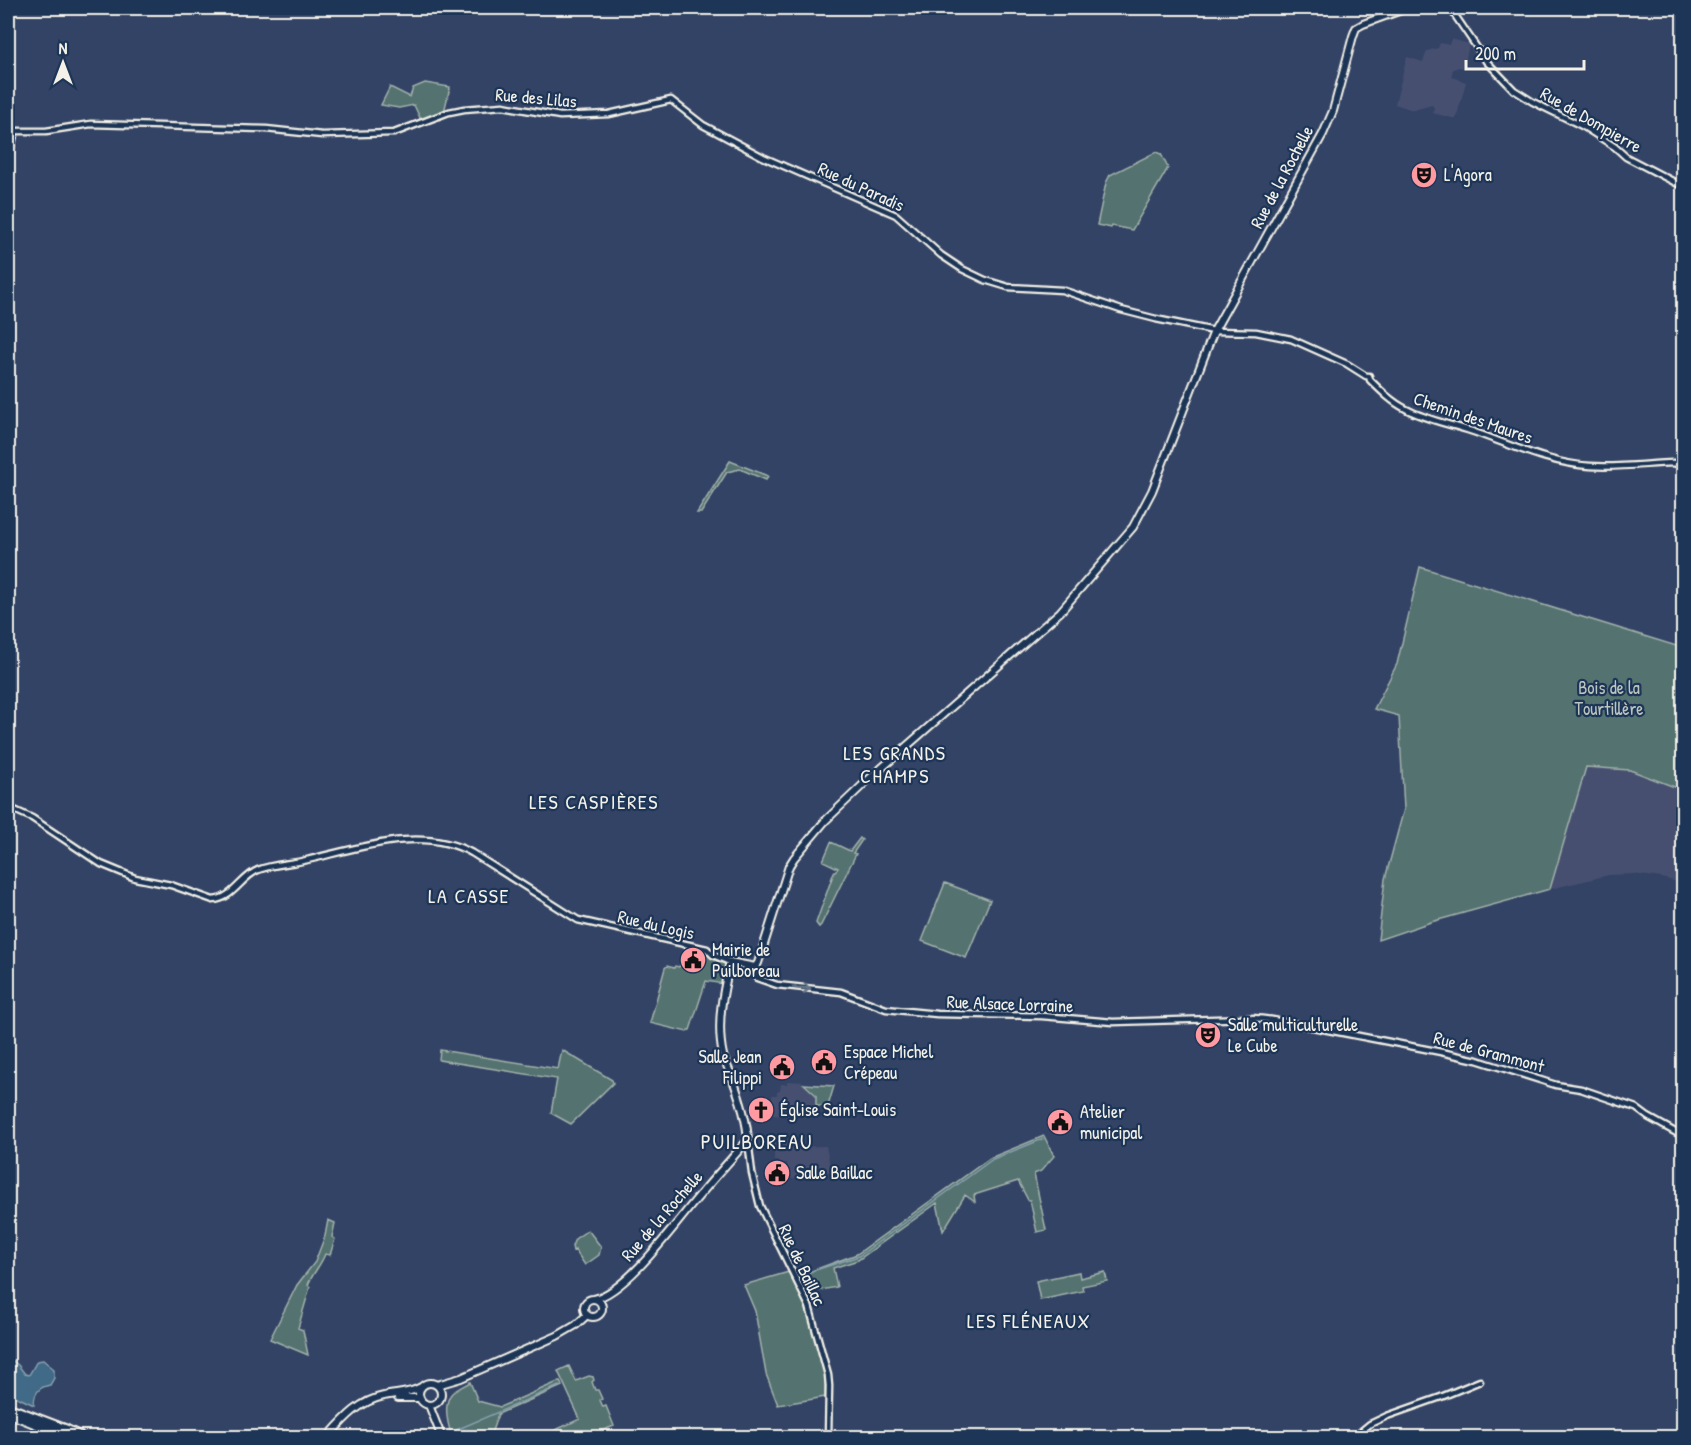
<svg xmlns="http://www.w3.org/2000/svg" width="1691" height="1445" font-family="'Patrick Hand',sans-serif">
<style>
.built{fill:#465071}
.green{fill:#537270;stroke:#a4b2ac;stroke-width:1.5}
.water{fill:#406b87;stroke:#88a1ae;stroke-width:1.5}
.lines{fill:none;stroke-linecap:round;stroke-linejoin:round}
.stream{stroke:#88a1ae;stroke-width:1.5}
.minor-casing{stroke:#f4f1e8;stroke-width:9}
.major-casing{stroke:#f4f1e8;stroke-width:10}
.highway-casing{stroke:#f4f1e8;stroke-width:11}
.minor{stroke:#1d3557;stroke-width:4.5}
.major{stroke:#1d3557;stroke-width:6}
.highway{stroke:#1d3557;stroke-width:7}
.oneway{stroke:#68778a}
.labels{text-anchor:middle;stroke-width:4.5;stroke-linejoin:round;paint-order:stroke}
.street-label{font-size:18px;fill:#f4f1e8;stroke:#1d3557}
.poi-label{font-size:18px;fill:#f4f1e8;stroke:#1d3557;text-anchor:start}
.park-label{font-size:18px;fill:#bcc5be;stroke:#1d3557}
.neighbourhood-label{font-size:20px;letter-spacing:1.5px;fill:#f4f1e8;stroke:#1d3557}
.quarter-label{font-size:21px;letter-spacing:1.5px;fill:#f4f1e8;stroke:#1d3557}
</style>
<rect width="100%" height="100%" fill="#334365"/>
<filter id="ink" filterUnits="userSpaceOnUse"><feTurbulence type="fractalNoise" baseFrequency=".0167" numOctaves="2"/><feDisplacementMap in="SourceGraphic" scale="12" xChannelSelector="R" yChannelSelector="G"/><feConvolveMatrix kernelMatrix="1 2 1 2 8 2 1 2 1" color-interpolation-filters="sRGB"/></filter>
<g filter="url(#ink)">
<path class="built" d="M1451,39l18,5 -5,24 -5,-1 -6,2 -2,8 15,5 -10,37 -23,-6 1,-5 -2,-3 -19,5 -18,-6 12,-47 16,5 4,-11 11,-3 2,-5 9,2z
M1586,767l44,3 50,19 4,26v65l-2,3 -20,-5 -29,-4 -24,1 -59,14z
M787,1081l17,1v3l12,10v11l-11,1v10l-32,-2 -1,-20h5v-3l3,-1 1,-7h6z
M775,1137l3,2h10l1,8 37,-1 5,25 -40,8 -4,-16 -8,1v-3h-5v-9l4,-1v-4h-6v-8z"/>
<path class="green" d="M425,83l25,4 -6,25 -23,8 -7,-15 -15,3 -18,-3 9,-18 20,10 3,-9z
M1156,152l5,2 7,14 -36,62 -20,-4 -1,2 -14,-3 9,-42 4,-8z
M730,461l38,15 -2,4 -26,-11 -13,3 -26,41h-4z
M1420,567l263,81v167l-3,-26 -50,-19 -44,-3 -36,122 -119,33 -53,18 7,-61 19,-70 -5,-93 -25,-7 23,-45z
M860,838l2,2 -9,13 3,1 -35,71 -2,2 -3,-4 18,-51 4,-4 -15,-7 8,-19 19,9z
M945,883l45,17 -24,58 -44,-17z
M703,953l16,5 8,7 -4,19 -17,-3 -16,49h-2l-1,2 -37,-9 15,-55 2,-2 7,2 1,-2 4,1 5,-9 6,2 -4,9h9l4,-13 3,1z
M440,1050l118,19 4,-19 50,30 1,3 -42,41 -20,-11 6,-34 -118,-19z
M804,1084l30,2 -6,20h-12v-11z
M1044,1136l10,20 -13,15 -7,3 12,56 -9,2 -7,-32h-2l-10,-19 -44,14 1,7 -10,-7 -22,36 -6,-28 -79,57 -25,8 4,19 -31,6 -8,-17 59,-22 133,-96z
M328,1220l7,3 -3,14 3,2 -5,16 -5,-1c-4,11 -13,20 -17,31l2,2 -12,41 5,2 5,25 -38,-16 27,-54 18,-23 10,-26z
M588,1230l13,17 -2,8 -14,10 -10,-15 -2,1 -1,-5 3,-7z
M789,1272l19,36 17,68v21l-47,8 -12,-31 -11,-63 -11,-26z
M1079,1272l1,6 25,-6 2,9 -25,5 1,5 -43,9 -4,-19z
M569,1366l7,15 13,-5 4,1 1,3 -2,2 3,8h3l4,9 -2,1 3,7 3,-1 8,20 -29,11h-45l40,-18 -22,-48z
M560,1381l2,5 -64,28 -6,17 3,6h-43c-4,-12 -10,-33 0,-44 5,-4 13,-8 18,-11l8,19 22,6z"/>
<path class="water" d="M8,1357l10,8 7,9 4,1 8,-14 6,-1 11,9v9l-4,7c-12,2 -16,9 -16,20l-26,-12z"/>
<g class="lines">
<path class="stream" d="M797,1276l62,-20 134,-97 50,-20
M456,1430l103,-44"/>
<defs>
<path id="minor" d="M1450,8l36,53 28,29 19,12 51,25 31,20 11,10 58,30
M8,161l7,-30h31l45,-7 175,5 56,6 72,-2 55,-21 15,-3 39,-3 57,10 49,-2 62,-14 32,25 60,32 133,58 45,40 21,14 23,11 23,7 54,3 59,20 35,9 58,12 42,1 35,7 56,25 19,12h3l1,4c11,11 22,22 36,29 20,11 44,15 65,22 38,13 79,33 119,35 27,2 56,-2 83,-3l11,2
M8,807l24,11 69,46 34,14 36,7 42,15c20,-1 28,-23 45,-30 15,-6 33,-6 49,-10 52,-12 115,-35 165,-7l106,67 129,29 6,6 17,7
M755,967v9l2,2 20,7 64,7 45,17 51,5 105,2 71,6 137,-4c16,0 31,4 47,6l144,28 36,8 79,25 25,4 55,19 12,9 36,20
M748,1140l4,33 8,33 49,100 19,69 1,11 -1,52
M1353,1438l17,-14 17,-8 54,-19 39,-16"/>
<path id="major" d="M584 1308a9 9 0 1 1 18 0a9 9 0 1 1-18 0Z
M594,1299c33,-7 82,-76 105,-103 16,-19 33,-38 49,-56 -1,-21 -9,-44 -16,-63 -3,-7 -7,-15 -9,-22 -7,-31 0,-63 7,-93l25,5 3,-4 31,-97 5,-8 31,-37 43,-41 192,-168 73,-85 19,-36 62,-160 109,-197 10,-23 20,-75 3,-8 7,-4 44,-16
M419 1394a11 11 0 1 1 22 0a11 11 0 1 1-22 0Z
M437,1385l24,-7 96,-42 19,-11 11,-10
M398,1398h22
M429,1405l13,33
M327,1438c17,-19 32,-37 57,-42 13,-3 25,-2 37,-9"/>
<path id="highway" d="M8,1407l58,22 18,9
M8,1413l62,25"/>
</defs>
<use href="#minor" class="minor-casing"/>
<use href="#major" class="major-casing"/>
<use href="#highway" class="highway-casing"/>
<use href="#minor" class="minor"/>
<use href="#major" class="major"/>
<use href="#highway" class="highway"/>
</g>
<defs><path id="oneway-shaft" d="M-6 0H5M1.5-3L5.5 0L1.5 3" fill="none" stroke-width="1.6" stroke-linecap="round" stroke-linejoin="round" transform="scale(1.5)"/></defs>
<use class="oneway" href="#oneway-shaft" transform="translate(802 988) rotate(4)"/>
</g>
<defs>
<symbol id="theatre-disc" viewBox="-11 -11 22 22"><circle r="9.5" fill="#ff9aa2" stroke="#1d3557"/><path d="M-5-5.5Q0-4 5-5.5V0Q5 5 0 6Q-5 5-5 0ZM-3.3-2.5H-1v1.5H-3.3ZM1-2.5H3.3v1.5H1ZM-2.8 1Q0 5.5 2.8 1Z" fill="#111"/></symbol>
<symbol id="civic-disc" viewBox="-11 -11 22 22"><circle r="9.5" fill="#ff9aa2" stroke="#1d3557"/><path d="M-.6-6.5H3V-4.5H.6V-3L4-1V1h2V6H-6V1h2V-1L-.6-3ZM-1.2 2.5V6h2.4V2.5Z" fill="#111"/></symbol>
<symbol id="church-disc" viewBox="-11 -11 22 22"><circle r="9.5" fill="#ff9aa2" stroke="#1d3557"/><path d="M-1.2-6h2.4v3.5h3.3v2.4h-3.3V6h-2.4V-.1h-3.3v-2.4h3.3Z" fill="#111"/></symbol>
</defs>
<g fill-rule="evenodd">
<use href="#theatre-disc" x="1409" y="160" width="30" height="30"/>
<use href="#civic-disc" x="678" y="945" width="30" height="30"/>
<use href="#theatre-disc" x="1193" y="1020" width="30" height="30"/>
<use href="#civic-disc" x="809" y="1047" width="30" height="30"/>
<use href="#civic-disc" x="767" y="1052" width="30" height="30"/>
<use href="#church-disc" x="746" y="1095" width="30" height="30"/>
<use href="#civic-disc" x="1045" y="1107" width="30" height="30"/>
<use href="#civic-disc" x="762" y="1158" width="30" height="30"/>
</g>
<g class="labels">
<g class="street-label">
<text transform="translate(536 98) rotate(5)" y="6">Rue des Lilas</text>
<text transform="translate(1591 120) rotate(30)" y="6">Rue de Dompierre</text>
<text transform="translate(1282 177) rotate(-62)" y="6">Rue de la Rochelle</text>
<text transform="translate(861 187) rotate(25)" y="6">Rue du Paradis</text>
<text transform="translate(1473 418) rotate(19)" y="6">Chemin des Maures</text>
<text transform="translate(656 925) rotate(13)" y="6">Rue du Logis</text>
<text transform="translate(1010 1004) rotate(2)" y="6">Rue Alsace Lorraine</text>
<text transform="translate(1489 1052) rotate(15)" y="6">Rue de Grammont</text>
<text transform="translate(662 1216) rotate(-49)" y="6">Rue de la Rochelle</text>
<text transform="translate(802 1265) rotate(65)" y="6">Rue de Baillac</text>
</g>
<g class="poi-label">
<text x="1444" y="181">L'Agora</text>
<text x="712" y="956">Mairie de<tspan x="712" dy="21">Puilboreau</tspan></text>
<text x="1228" y="1031">Salle multiculturelle<tspan x="1228" dy="21">Le Cube</tspan></text>
<text x="844" y="1058">Espace Michel<tspan x="844" dy="21">Crépeau</tspan></text>
<text x="762" y="1063" text-anchor="end">Salle Jean<tspan x="762" dy="21">Filippi</tspan></text>
<text x="780" y="1116">Église Saint-Louis</text>
<text x="1080" y="1118">Atelier<tspan x="1080" dy="21">municipal</tspan></text>
<text x="796" y="1179">Salle Baillac</text>
</g>
<g class="park-label">
<text x="1609" y="694">Bois de la<tspan x="1609" dy="21">Tourtillère</tspan></text>
</g>
<g class="neighbourhood-label">
<text x="895" y="760">LES GRANDS<tspan x="895" dy="23">CHAMPS</tspan></text>
<text x="594" y="809">LES CASPIÈRES</text>
<text x="469" y="903">LA CASSE</text>
<text x="1029" y="1328">LES FLÉNEAUX</text>
</g>
<g class="quarter-label">
<text x="757" y="1149">PUILBOREAU</text>
</g>
</g>
<rect width="1691" height="1445" fill="none" stroke="#1d3557" stroke-width="30"/>
<rect x="15" y="15" width="1661" height="1415" fill="none" stroke="#f4f1e8" stroke-width="2" filter="url(#ink)"/>
<g transform="translate(63 63)" stroke="#1d3557" stroke-width="4.5" paint-order="stroke">
<path d="M0-4.5L10 22L0 15L-10 22Z" fill="#f4f1e8"/>
<text y="-9" font-size="16" font-weight="bold" text-anchor="middle" fill="#f4f1e8">N</text>
</g>
<path d="M1466 60v9h118v-9" fill="none" stroke="#f4f1e8" stroke-width="3"/>
<text x="1475" y="60" font-size="18" fill="#f4f1e8" stroke="#1d3557" stroke-width="4.5" paint-order="stroke">200 m</text>
</svg>
